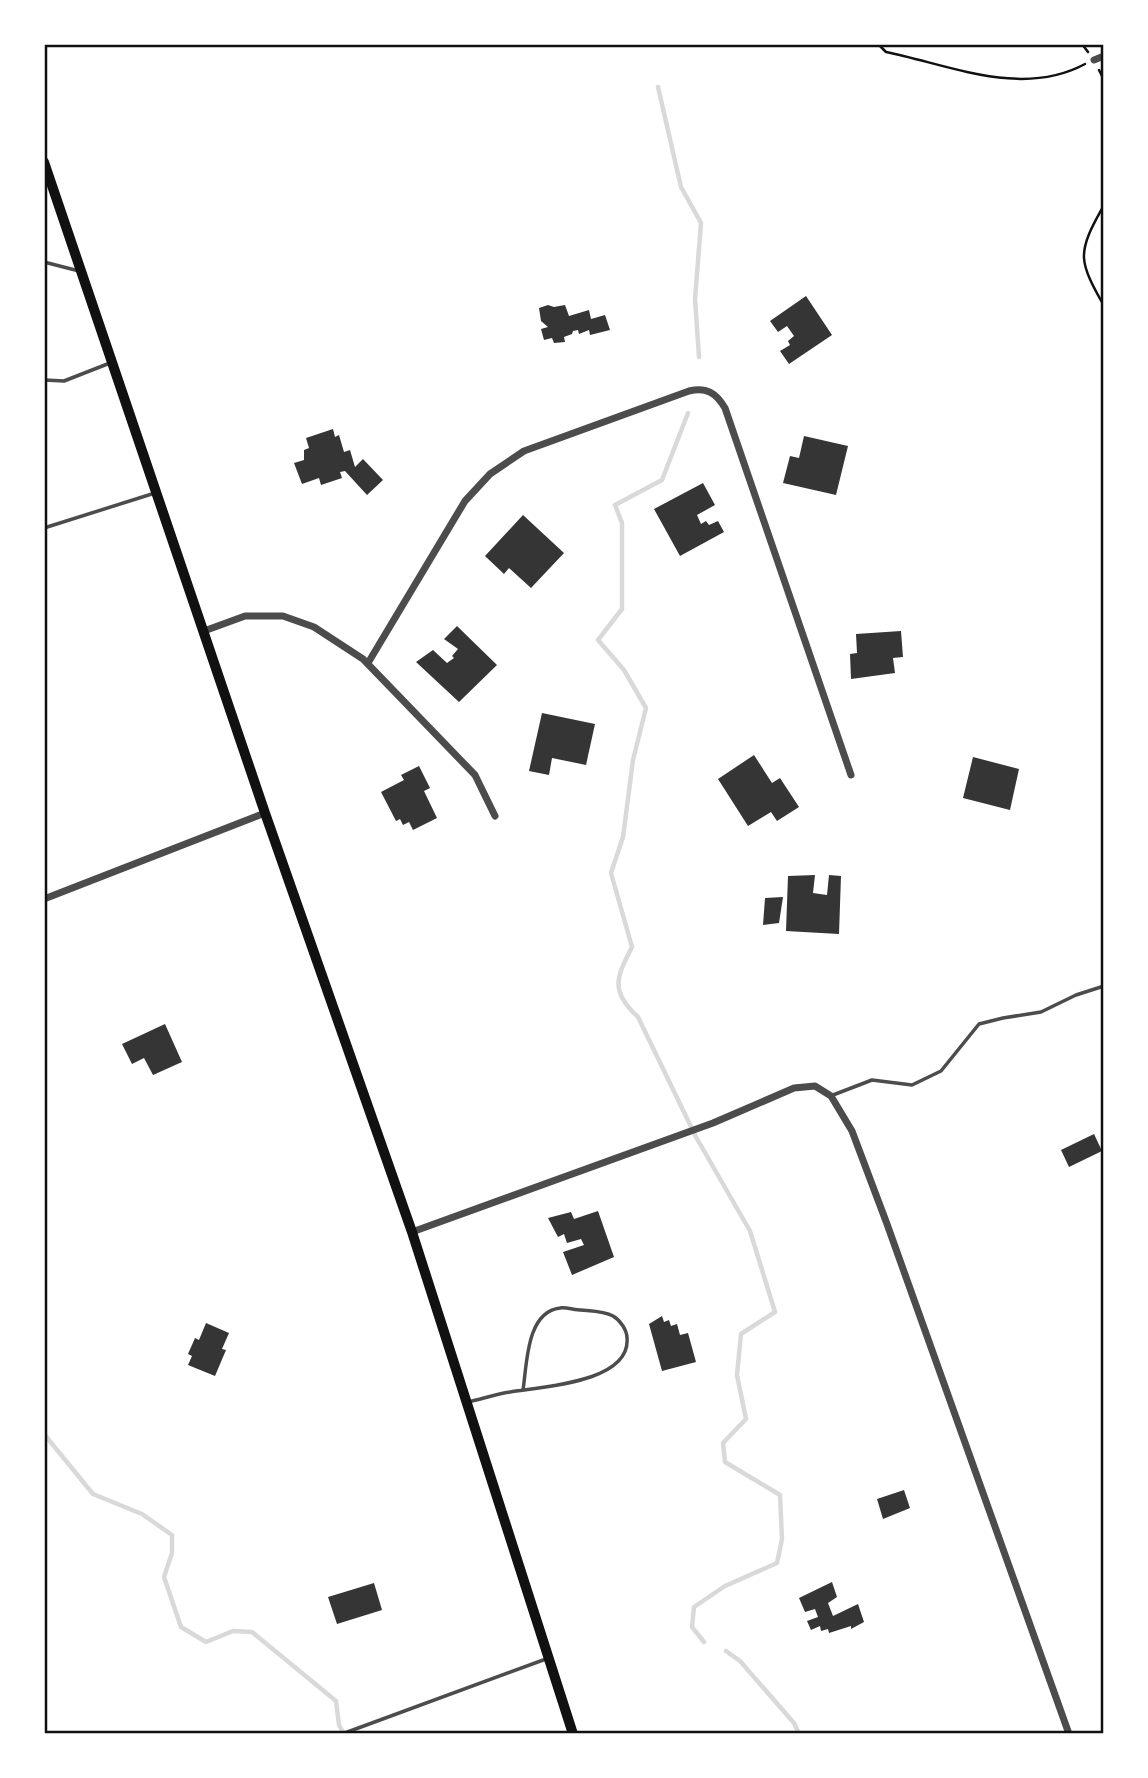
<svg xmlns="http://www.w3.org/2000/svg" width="1148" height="1778" font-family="'Open Sans',sans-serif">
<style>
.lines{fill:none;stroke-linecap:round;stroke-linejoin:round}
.stream{stroke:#d9d9d9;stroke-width:4.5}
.building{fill:#353535}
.path{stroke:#111;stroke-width:2.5}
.service{stroke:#4c4c4c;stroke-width:3.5}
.minor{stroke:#4c4c4c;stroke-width:7}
.secondary{stroke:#111;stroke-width:10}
.neatline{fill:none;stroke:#111;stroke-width:2.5}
</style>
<rect width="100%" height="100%" fill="#fff"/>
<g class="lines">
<path class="stream" d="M658,87l23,100 20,36 -6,76 4,58
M688,413l-26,67 -47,25 7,18v86l-24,31 26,30 22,38 -13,52 -10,77 -12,36 21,74c-16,31 -22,44 6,70l58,120 54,94 25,81 -34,22 -4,41 9,44 -23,24 2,19 55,33 2,44 -5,24 -52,23 -31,21 -2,20 12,15
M44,1434l49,60 49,20 30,21v18l-8,24 17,50 25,15 27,-11 19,1 84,69 3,24 5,9
M726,1651l14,10 54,62 5,11"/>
</g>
<path class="building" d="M806,296l26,39 -43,29 -9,-13 10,-6 -2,-4 6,-5 -7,-10 -9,6 -8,-11z
M548,305l6,2 11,-2 4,11 20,-6 2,9 14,-4 5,15 -20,5 -1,-5 -10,4 -1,-4 -5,1 -1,3 -8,3 1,5 -11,1 -2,-5 -8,2 -3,-11 7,-2 -7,-6 -2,-13z
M333,429l2,8 4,-2 5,17 6,-2 5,17 8,-8 20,21 -16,15 -22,-24 -5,1 2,6 -21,7 -2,-7 -17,6 -8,-21 10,-3v-10l5,-2 -3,-10z
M804,436l44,10 -12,49 -53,-12 7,-27 9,2z
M703,483l12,22 -18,10 4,9 5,-3 3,4 9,-4 6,11 -44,24 -26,-47z
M523,515l41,38 -33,35 -22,-20 -5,6 -19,-18z
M457,626l40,39 -38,37 -43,-40 17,-12 14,13 7,-5 -2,-2 6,-7 -14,-10z
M901,631l2,26 -10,1 2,15 -44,6 -1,-25 7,-1 -1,-19z
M542,713l53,11 -9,41 -34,-7 -3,17 -20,-4z
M754,755l18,28 8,-5 19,29 -22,14 -6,-9 -23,14 -30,-47z
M973,757l46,12 -9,41 -47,-12z
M419,766l11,22 -6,3 13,27 -24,12 -4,-8 -6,3 -3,-6 -4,2 -15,-29 23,-12 -3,-5z
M815,875l-2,18 14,2 2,-20 12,1 -2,58 -53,-3 2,-55z
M783,897l-4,26 -16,2 2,-27z
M165,1024l17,38 -29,13 -9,-17 -12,6 -10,-20z
M1094,1134l8,17 -33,16 -8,-17z
M598,1211l16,46 -42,18 -9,-23 21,-7 -3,-6 -14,4 -3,-9 -6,3 -10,-19 23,-6 3,7z
M662,1316l2,6 5,-2 2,6 6,-2 3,11 8,-2 8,29 -34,9 -13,-47z
M206,1323l23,10 -7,16 4,1 -11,26 -27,-11 4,-9 -4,-2 7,-16 4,2z
M904,1490l6,18 -27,11 -6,-20z
M832,1582l5,15 -9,6 5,13 25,-12 6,18 -13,7v-3l-22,7 -1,-4 -7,2 -1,-5 -9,4 -4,-9 11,-4 -3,-8 -10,3 -6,-14z
M374,1583l8,27 -45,14 -9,-27z"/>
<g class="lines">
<path class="path" d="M878,44l8,8c64,13 136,46 199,12
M1082,44l6,8
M1099,70l5,10
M1104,205c-8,15 -21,35 -20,53 1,16 13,35 20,48"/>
<path class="service" d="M44,262l35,9
M44,380l20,1 46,-18
M44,528l111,-35
M833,1095l39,-15 40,5 29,-14 38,-47 24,-6 38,-6 35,-17 28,-9
M468,1402c14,-3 28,-8 42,-10 29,-5 121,-9 117,-54 0,-8 -7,-18 -14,-22 -9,-5 -22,-5 -32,-6 -6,0 -15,-3 -21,-2 -34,4 -33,57 -37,82
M342,1734l204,-75"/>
<path class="minor" d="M1094,60l10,-4
M204,631l41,-15h38l31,11 49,32 112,116 20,41
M368,663l97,-162 25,-27 34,-23 165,-60c18,-4 27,2 36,17l126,367
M44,899l221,-86
M412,1232l301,-109 81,-35 21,-2 16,10 21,35 35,93 182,510"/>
<path class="secondary" d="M44,162l221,651 147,419 161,502"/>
</g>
<rect width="1148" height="1778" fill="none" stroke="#ffffff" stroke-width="91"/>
<rect x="46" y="46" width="1056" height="1686" class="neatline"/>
</svg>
